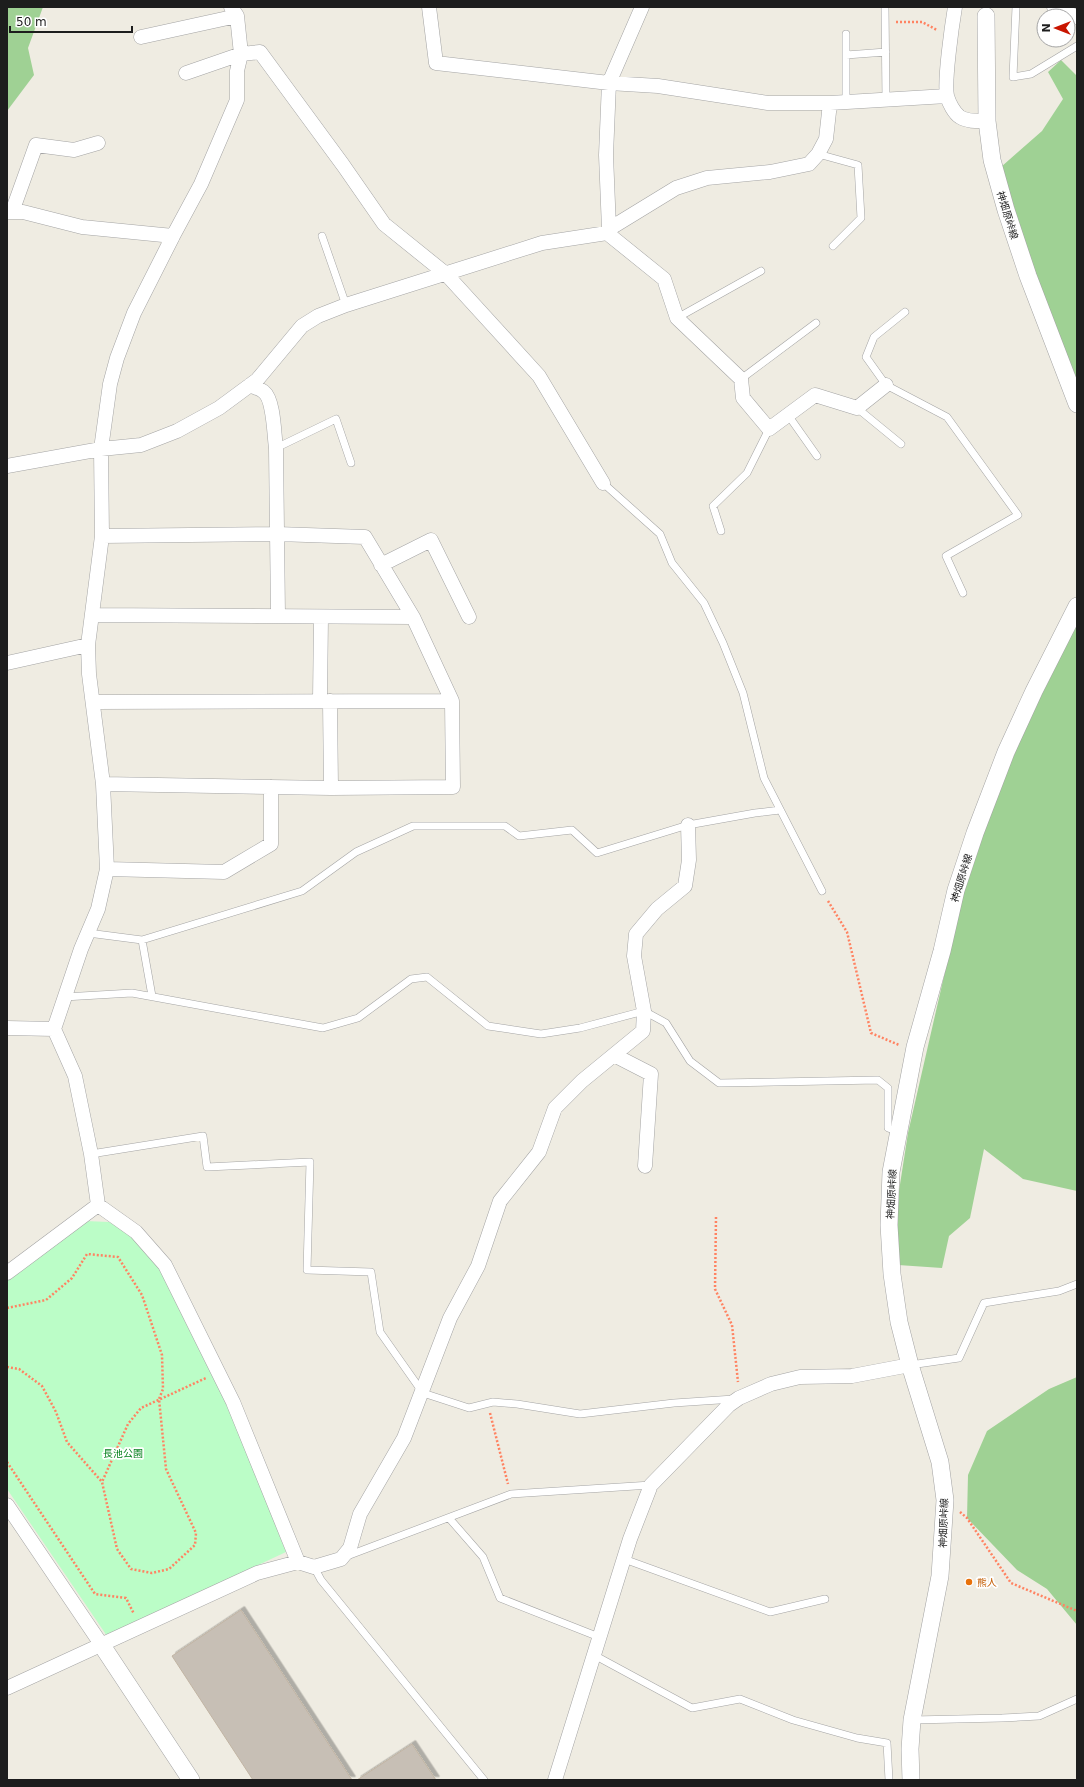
<svg xmlns="http://www.w3.org/2000/svg" width="1084" height="1787" font-family="'DejaVu Sans','Noto Sans JP',sans-serif">
<style>
.forest{fill:#9fd194}
.park{fill:#bbfdc7}
.building{fill:#c7bfb5;stroke:#c1b4a3;filter:url(#shadow)}
.lines{fill:none;stroke-linecap:round;stroke-linejoin:round}
.service-casing{stroke:#a4a4a4;stroke-width:8}
.minor-casing{stroke:#a4a4a4;stroke-width:15}
.tertiary-casing{stroke:#a4a4a4;stroke-width:18}
.path{stroke:#ff8362;stroke-width:2.5;stroke-dasharray:2 2;stroke-linecap:butt}
.service{stroke:#fff;stroke-width:7}
.minor{stroke:#fff;stroke-width:14}
.tertiary{stroke:#fff;stroke-width:17}
.food-dot{fill:#e8710a;stroke:#fff;stroke-width:1.5}
.labels{text-anchor:middle;stroke-width:3.5;stroke-linejoin:round;paint-order:stroke}
.street-label{font-size:10px;fill:#1d1d1d;stroke:#fff}
.park-label{font-size:10px;fill:#05811c;stroke:#fff}
.food-label{font-size:10px;fill:#c56008;stroke:#fff;text-anchor:start}
</style>
<defs>
<filter id="shadow"><feDropShadow dx="3.5" dy="-3.5" stdDeviation="0" flood-color="#0004"/></filter>
</defs>
<rect width="100%" height="100%" fill="#efece2"/>
<path class="forest" d="M7,7h36l-15,41 6,27 -27,36z
M1061,60l16,16v317l-25,-67 -51,-159 41,-36 21,-32 -15,-27z
M1077,621v570l-54,-12 -39,-30 -14,69 -21,18 -7,32 -44,-3 -4,-42 14,-90 56,-244 18,-57 45,-108z
M1077,1377v248l-30,-36 -30,-19 -50,-52 1,-43 19,-44 62,-42z"/>
<path class="park" d="M85,1221l24,1 23,14 29,32 68,138 57,146 -179,84 -100,-147v-211z"/>
<path class="building" d="M241,1610l111,170h-99l-81,-124z
M412,1744l24,36h-79z"/>
<g class="lines">
<defs>
<path id="service" d="M885,7l1,93
M1016,7l-3,70 18,-3 46,-28
M846,55l40,-3
M846,102v-68
M818,154l40,11 3,53 -28,28
M322,236l24,69
M905,312l-31,25 -8,20 20,28 61,32 71,98 -72,41 17,37
M677,318l84,-47
M741,379l75,-56
M857,408l44,36
M788,415l29,41
M276,448l60,-29 15,44
M603,483l57,51 12,29 32,40 19,40 20,50 21,85 58,113
M721,531l-8,-25 34,-33 22,-44
M88,933l54,7 160,-49 54,-39 57,-26h92l14,10 53,-6 25,23 91,-28 67,-12 25,-3
M142,940l10,56
M64,997l68,-4 191,35 35,-10 53,-39 16,-2 61,49 53,8 39,-6 64,-17 22,12 24,38 29,22 159,-3 10,8v40l12,4
M91,1154l112,-18 4,31 103,-5 -3,108 64,2 9,60 43,61 46,15 24,-6 24,2 63,10 94,-11 60,-4
M910,1365l49,-7 25,-55 75,-12 18,-7
M449,1518l34,39 17,41 99,39
M347,1556l164,-62 140,-9
M624,1559l146,53 55,-13
M314,1567l7,13 163,200
M594,1655l98,53 48,-9 53,21 64,18 30,5 2,37
M913,1720l89,-2 37,-2 38,-17"/>
<path id="minor" d="M231,7l6,9 4,38 -4,17v29l-36,84 -28,52 -39,77 -17,45 -7,26 -9,65 1,87 -14,109 1,29 14,110 4,85 -9,40 -17,40 -27,80 21,47 16,78 7,51 38,27 29,33 68,137 65,160
M429,7l7,56 173,20 49,3 110,17h62l117,-7
M955,7c-3,18 -11,74 -8,89 2,7 7,17 13,21 8,5 19,4 27,4
M1054,7l23,10
M141,37l96,-21
M186,73l55,-19 19,-2 83,113 41,59 62,50 93,102 64,107
M7,212h16l59,15 91,9
M12,212l24,-67 38,5 24,-7
M609,229l-3,-74 3,-72 33,-76
M607,233l2,-4 67,-41 31,-10 63,-6 39,-8 9,-10 8,-15 4,-36
M250,385c4,2 11,4 14,7 10,8 10,43 12,56l2,167
M7,466l94,-17 40,-4 36,-14 42,-23 38,-28 45,-54 16,-10 28,-11 196,-62 65,-10 57,46 13,39 64,61 2,19 26,31 46,-34 42,13 29,-23
M102,536l175,-2 88,3 48,80 39,84 1,86 -122,1 -228,-4
M381,565l50,-25 38,77
M92,615l321,2
M7,663l81,-18
M320,700l1,-83
M330,701l1,87
M93,702l359,-1
M107,869l117,3 47,-28v-57
M7,1028l47,1
M614,1055l37,19 -6,92
M7,1273l91,-68
M7,1505l94,139
M7,1688l250,-115 41,-11 16,5 27,-8 9,-11 10,-34 44,-76 46,-120 28,-52 22,-65 39,-49 16,-44 27,-27 61,-50 1,-20 -10,-55 2,-22 21,-25 28,-23 4,-26 -1,-35
M555,1780l75,-241 21,-54 78,-80 10,-7 32,-14 29,-7 52,-1 58,-11"/>
<path id="tertiary" d="M986,16l1,105 5,39 14,50 22,66 49,128
M101,1644l90,136
M911,1780l-1,-31 2,-29 28,-144 5,-76 -5,-38 -30,-97 -11,-43 -7,-48 -3,-49 2,-53 24,-125 27,-96 14,-61 19,-57 31,-81 28,-61 43,-85"/>
</defs>
<use href="#service" class="service-casing"/>
<use href="#minor" class="minor-casing"/>
<use href="#tertiary" class="tertiary-casing"/>
<path class="path" d="M896,22h26l15,8
M828,901l19,31 24,101 28,12
M716,1217l-1,72 17,36 6,57
M7,1308l39,-8 26,-22 15,-24 31,3 24,38 20,60 1,34 -4,10 7,70 30,64 -1,12 -26,24 -17,4 -21,-4 -14,-20 -15,-67 26,-58 13,-16 65,-30
M7,1367l12,2 23,17 14,26 11,30 35,40
M490,1413l18,71
M7,1462l88,132 31,4 8,16
M960,1512l7,6 44,65 66,28"/>
<use href="#service" class="service"/>
<use href="#minor" class="minor"/>
<use href="#tertiary" class="tertiary"/>
</g>
<circle class="food-dot" cx="969" cy="1582" r="4"/>
<g class="labels">
<g class="street-label">
<text transform="translate(1008 215) rotate(73)" y="4">神畑原峠線</text>
<text transform="translate(961 878) rotate(-73)" y="4">神畑原峠線</text>
<text transform="translate(891 1194) rotate(-87)" y="4">神畑原峠線</text>
<text transform="translate(943 1523) rotate(-88)" y="4">神畑原峠線</text>
</g>
<g class="park-label">
<text x="123" y="1457">長池公園</text>
</g>
<g class="food-label">
<text x="977" y="1586">熊人</text>
</g>
</g>
<rect width="1084" height="1787" fill="none" stroke="#1d1d1d" stroke-width="16"/>
<g transform="translate(1056 28) rotate(270)"><circle r="19" fill="#ffffff" stroke="#a5a5a5"/>
<path d="M0-3L7 15L0 10L-7 15Z" fill="#c91500"/>
<text y="-6" font-size="11" font-weight="bold" text-anchor="middle" fill="#1d1d1d">N</text>
</g>
<path d="M10 26v6h122v-6" fill="none" stroke="#1d1d1d" stroke-width="2"/>
<text x="16" y="26" font-size="12" fill="#1d1d1d" stroke="#ffffff" stroke-width="3" paint-order="stroke">50 m</text>
</svg>
